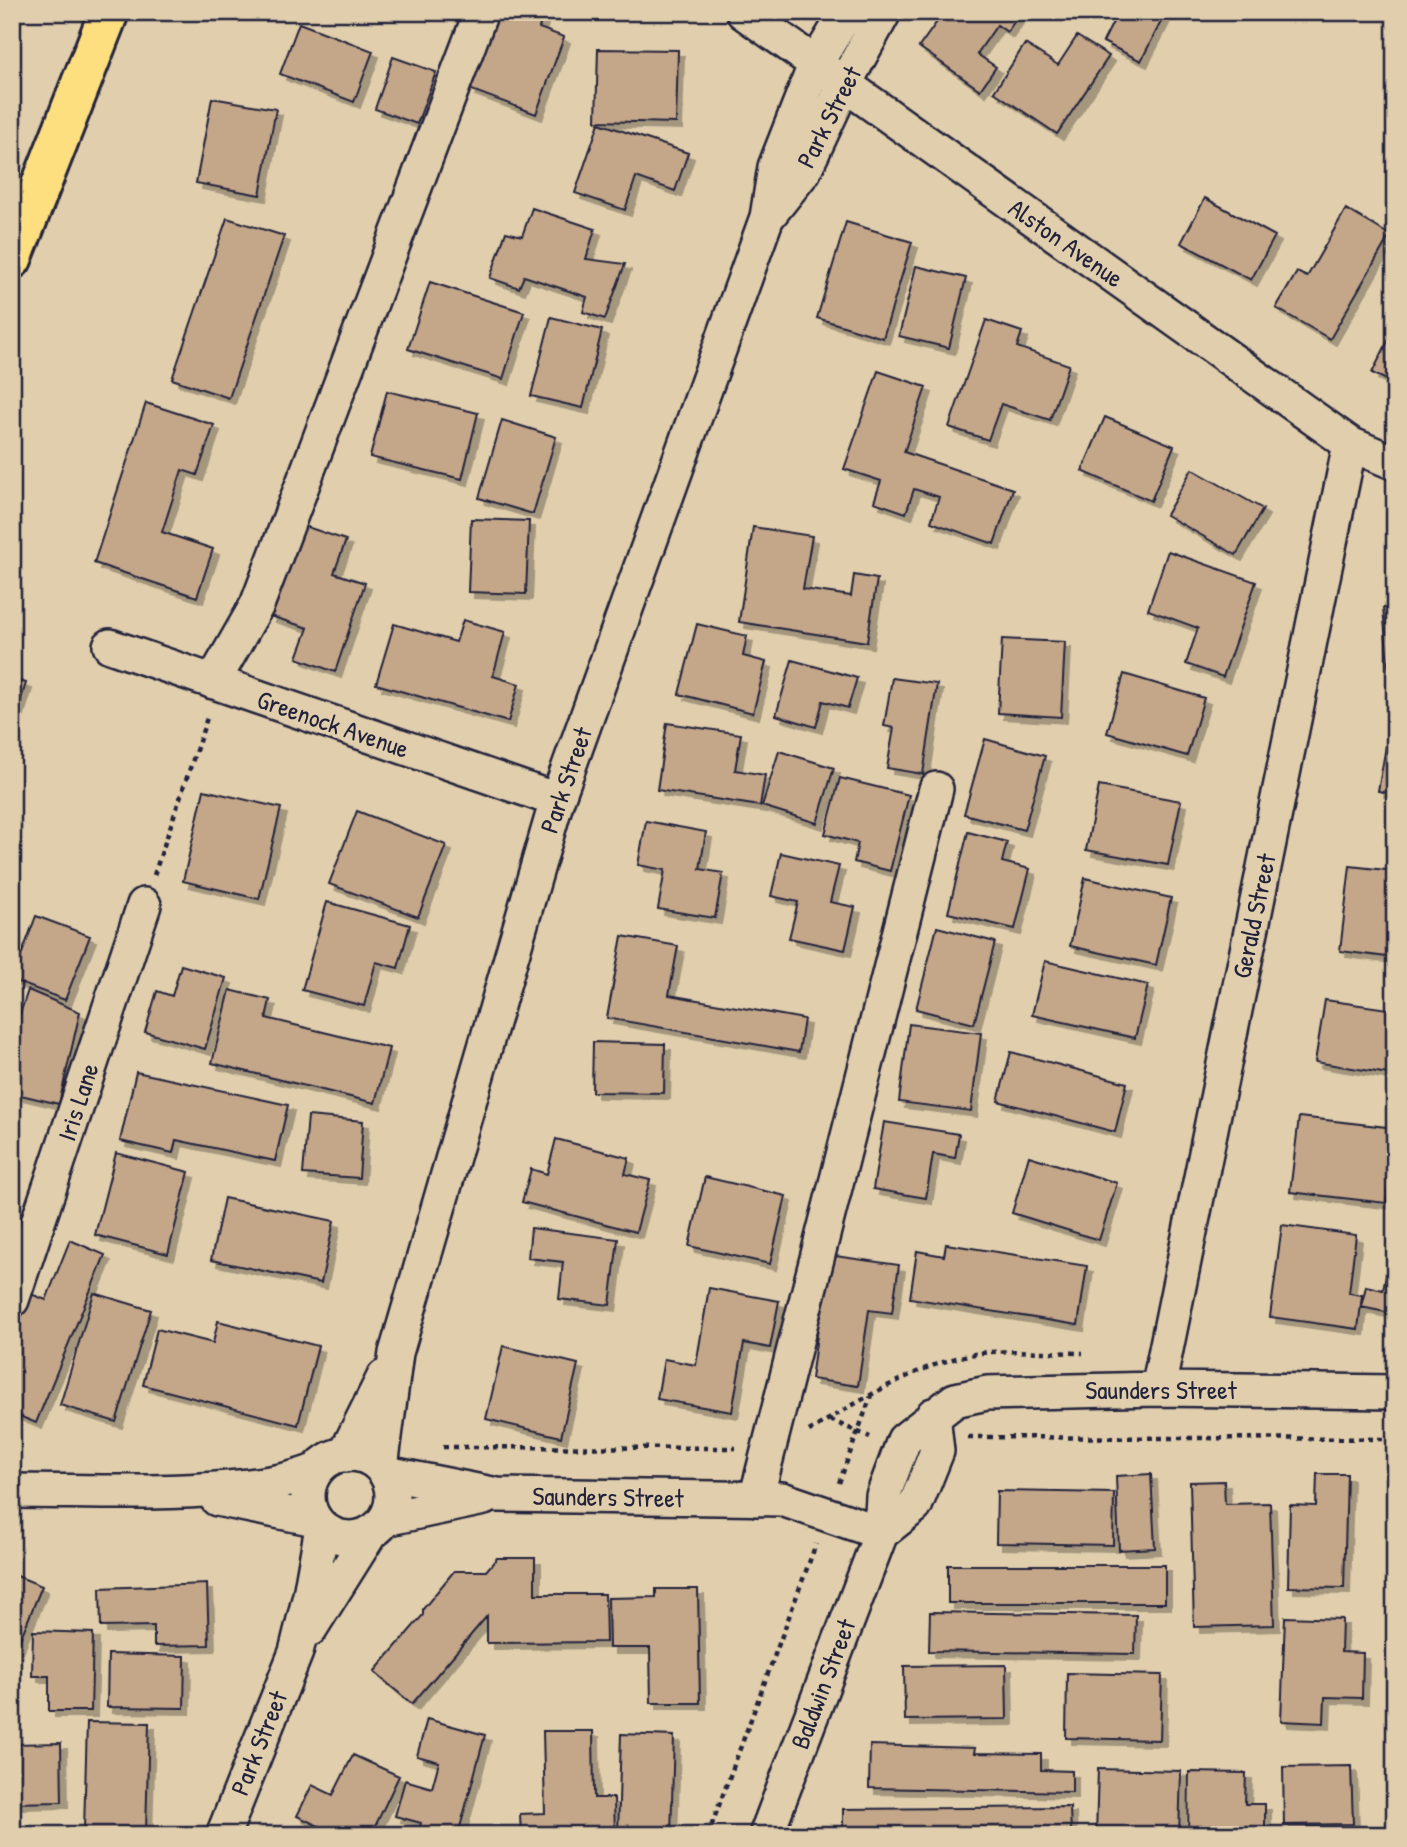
<svg xmlns="http://www.w3.org/2000/svg" width="1407" height="1847" font-family="'Patrick Hand',sans-serif">
<style>
.building{fill:#c4a689;stroke:#22223b;stroke-width:2;filter:url(#shadow)}
.lines{fill:none;stroke-linecap:round;stroke-linejoin:round}
.minor-casing{stroke:#22223b;stroke-width:38}
.highway-casing{stroke:#22223b;stroke-width:44}
.path{stroke:#22223b;stroke-width:4.5;stroke-dasharray:5 5;stroke-linecap:butt}
.minor{stroke:#e0ceac;stroke-width:33}
.highway{stroke:#fedf80;stroke-width:38}
.labels{text-anchor:middle;stroke-width:7;stroke-linejoin:round;paint-order:stroke}
.street-label{font-size:26px;fill:#22223b;stroke:#e0ceac}
</style>
<defs>
<filter id="shadow"><feDropShadow dx="6" dy="6" stdDeviation="0" flood-color="#0004"/></filter>
</defs>
<rect width="100%" height="100%" fill="#e0ceac"/>
<filter id="ink" filterUnits="userSpaceOnUse"><feTurbulence type="fractalNoise" baseFrequency=".0143" numOctaves="2"/><feDisplacementMap in="SourceGraphic" scale="14" xChannelSelector="R" yChannelSelector="G"/><feConvolveMatrix kernelMatrix="1 2 1 2 8 2 1 2 1" color-interpolation-filters="sRGB"/></filter>
<g filter="url(#ink)">
<path class="building" d="M496,12h48l-5,16 25,9 -28,77 -67,-25z
M944,12h77l-14,20 -10,-7 -20,29 19,13 -16,23 -61,-43z
M1118,12h48l-25,49 -38,-19z
M299,23l74,28 -19,51 -74,-28z
M1077,36l32,20 -52,78 -63,-42 31,-48 33,21z
M598,49l80,1 -2,73 -80,-2z
M393,57l43,15 -19,52 -42,-15z
M212,98l64,11 -16,86 -64,-12z
M599,123l89,30 -13,38 -39,-14 -11,33 -50,-17z
M1205,198l70,38 -24,44 -70,-37z
M532,208l63,21 -9,30 39,5 -20,55 -22,-7 4,-15 -63,-21 -5,12 -29,-10 16,-46 16,4z
M1346,209l44,26 -60,104 -54,-31 21,-36 10,5z
M227,218l57,18 -55,162 -57,-19z
M846,222l66,20 -29,96 -66,-20z
M916,266l50,12 -17,70 -50,-12z
M430,282l94,30 -21,67 -95,-30z
M551,317l51,13 -19,78 -52,-12z
M986,320l36,12 -5,15 52,18 -19,55 -49,-16 -13,36 -39,-13z
M1395,327v57l-23,-11z
M878,371l48,16 -22,65 109,37 -19,55 -63,-22 8,-25 -25,-8 -8,24 -32,-11 7,-21 -37,-12z
M387,391l91,22 -16,66 -92,-22z
M146,403l68,22 -17,50 -15,-5 -20,62 51,17 -16,48 -103,-34z
M1105,417l69,29 -23,55 -69,-30z
M502,420l54,17 -23,77 -54,-16z
M1192,469l71,40 -27,46 -70,-40z
M471,519l58,2 -3,73 -58,-2z
M301,525l45,15 -12,33 31,10 -30,89 -38,-14 11,-30 -38,-12z
M753,527l59,9 -9,53 48,7 3,-21 23,4 -10,63 -128,-20z
M1168,551l88,31 -33,95 -37,-13 12,-36 -50,-18z
M1395,607v79h-5l-7,-78z
M463,620l42,12 -12,44 26,8 -11,38 -132,-38 18,-60 62,18z
M697,624l50,12 -4,20 23,6 -13,51 -74,-19z
M1002,639l63,3 -4,75 -63,-4z
M792,660l65,18 -9,30 -25,-7 -7,26 -40,-12z
M1124,674l80,24 -17,58 -80,-23z
M892,678l45,6 -14,90 -36,-6 7,-40 -10,-2z
M12,679l14,4 -14,45z
M667,723l74,11 -6,36 30,5 -5,31 -103,-16z
M985,739l60,17 -21,74 -60,-16z
M1387,741l8,2v51l-17,-3z
M779,751l55,17 -17,55 -55,-17z
M840,778l69,17 -19,76 -36,-9 4,-19 -33,-9z
M1099,786l82,15 -13,64 -82,-15z
M204,790l77,18 -22,91 -76,-18z
M357,811l89,34 -28,72 -89,-33z
M646,821l60,11 -6,37 23,4 -8,45 -57,-9 7,-39 -27,-5z
M968,832l39,10 -5,20 28,7 -15,60 -67,-16z
M781,853l58,13 -9,36 25,5 -10,43 -56,-12 9,-36 -27,-6z
M1350,866l45,5v87l-55,-7z
M1085,878l86,20 -15,67 -86,-19z
M327,902l83,23 -12,43 -22,-6 -12,44 -62,-16z
M36,916l54,20 -25,64 -53,-20z
M937,927l58,15 -21,82 -58,-15z
M622,936l56,10 -9,49 135,24 -5,33 -192,-34z
M1045,961l103,24 -13,53 -103,-23z
M181,965l45,13 -21,71 -60,-17 12,-41 15,5z
M28,990l52,22 -21,92 -47,-11v-55z
M230,990l40,10 -4,18 123,30 -14,55 -163,-40z
M1325,1000l70,10v65l-80,-13z
M909,1024l72,9 -10,78 -72,-9z
M593,1042l72,2 -1,49 -72,-1z
M1011,1052l116,31 -12,49 -117,-31z
M136,1072l152,33 -13,56 -99,-21 -3,13 -53,-12z
M308,1116l55,5 -4,57 -56,-4z
M1299,1117l96,11 -9,75 -96,-11z
M884,1122l75,12 -4,24 -22,-4 -7,44 -53,-9z
M556,1139l73,19 -4,16 25,6 -14,52 -114,-30 9,-33 16,5z
M116,1153l73,19 -21,82 -73,-19z
M1029,1156l88,27 -18,57 -87,-27z
M705,1177l81,19 -16,68 -81,-18z
M224,1198l110,23 -13,62 -110,-23z
M1282,1225l74,10 -7,58 13,2 -4,34 -88,-12z
M531,1228l87,11 -8,66 -51,-6 4,-37 -35,-4z
M70,1240l35,15 -69,168 -24,-10v-74l19,-45 15,6z
M946,1244l141,22 -9,59 -168,-27 7,-47 27,5z
M1391,1254l4,1v59l-34,-7 5,-21 17,4z
M828,1255l71,10 -7,48 -23,-3 -11,76 -47,-7z
M709,1288l70,13 -9,47 -26,-5 -12,69 -75,-13 7,-40 32,6z
M94,1293l57,17 -35,112 -56,-17z
M218,1321l100,25 -20,79 -155,-40 14,-56 56,14z
M503,1346l75,18 -17,73 -75,-18z
M1151,1474l4,74 -36,2 -3,-74z
M1317,1474h30l-3,114 -56,-1 2,-82 26,1z
M1224,1481l1,23 45,-1 4,122 -80,2 -4,-145z
M997,1491l117,2 -1,52 -117,-2z
M497,1558h38v36h70l1,48 -119,1v-27l-75,88 -38,-32 49,-57v-6l31,-38h32z
M948,1565h217v38h-217z
M12,1574l30,12 -30,73z
M207,1584l2,61 -55,1v-20l-53,1 -1,-39z
M656,1589h42l2,114h-49l-1,-55h-41l-1,-50 48,-1z
M930,1612l206,3 -1,39 -206,-3z
M1285,1617l57,2 -1,33 22,1 -1,45 -37,-1 -1,26 -43,-2z
M33,1631l60,2 -2,78h-42v-35h-17z
M108,1654l77,2 -1,52 -77,-1z
M1006,1665l1,54 -102,1 -1,-54z
M1067,1673l95,2 -2,65 -94,-2z
M427,1719l58,16 -27,100h-40l3,-12 -26,-7 10,-36 27,8 7,-26 -22,-6z
M87,1722l62,1 -3,108 -62,-1z
M543,1731h50l1,67h20l1,37h-94l-1,-21 25,-1z
M621,1734l53,2 -3,99h-53z
M61,1743l1,59 -50,1v-59z
M870,1745l105,3 -1,5 67,1v16l31,1v21l-203,-4z
M353,1755l46,21 -28,59h-33l-41,-19 15,-31 21,10z
M1351,1766l2,58 -69,1 -1,-58z
M1098,1769l83,2 -2,64h-83z
M1189,1772l57,1 -1,31h20v31h-77z
M1070,1807l1,28h-228v-26z"/>
<g class="lines">
<defs>
<path id="minor" d="M743,12l607,432 45,19
M769,215l35,-44 40,-86 40,-73
M110,646l447,154
M213,682l44,-77 224,-593
M12,1300l132,-395
M1158,1389l192,-945
M308 1496a42 42 0 1 1 84 0a42 42 0 1 1-84 0Z
M345,1455l39,-78
M381,1467l15,-114 161,-553 210,-583 8,-50 40,-102 32,-53
M386,1473l111,22 285,4 99,34
M12,1491c72,0 144,4 216,-3 31,-3 60,-6 89,-18
M217,1499l98,20
M756,1499l180,-710
M385,1519l99,-21
M881,1533l34,-27 22,-55 -4,-36
M310,1629l61,-97
M223,1835l73,-183 14,-57 12,-68
M766,1835l115,-302 2,-37 21,-56 51,-40 32,-7 171,-4 237,3"/>
<path id="highway" d="M12,259l97,-247"/>
</defs>
<use href="#minor" class="minor-casing"/>
<use href="#highway" class="highway-casing"/>
<path class="path" d="M154,875l54,-160
M830,1420l40,17
M809,1431c52,-31 121,-75 182,-79 30,-2 62,1 92,1
M968,1437l427,2
M443,1447l293,1
M839,1483l32,-87
M708,1835l108,-291"/>
<use href="#minor" class="minor"/>
<use href="#highway" class="highway"/>
</g>
</g>
<g class="labels">
<g class="street-label">
<text transform="translate(829 117) rotate(-63)" y="9">Park Street</text>
<text transform="translate(1066 243) rotate(35)" y="9">Alston Avenue</text>
<text transform="translate(333 724) rotate(19)" y="9">Greenock Avenue</text>
<text transform="translate(566 780) rotate(-71)" y="9">Park Street</text>
<text transform="translate(1254 916) rotate(-78)" y="9">Gerald Street</text>
<text transform="translate(78 1102) rotate(-72)" y="9">Iris Lane</text>
<text x="1161" y="1399">Saunders Street</text>
<text transform="translate(608 1497) rotate(1)" y="9">Saunders Street</text>
<text transform="translate(823 1684) rotate(-69)" y="9">Baldwin Street</text>
<text transform="translate(259 1743) rotate(-68)" y="9">Park Street</text>
</g>
</g>
<rect width="1407" height="1847" fill="none" stroke="#e0ceac" stroke-width="42"/>
<rect x="21" y="21" width="1365" height="1805" fill="none" stroke="#22223b" stroke-width="2.5" filter="url(#ink)"/>
</svg>
